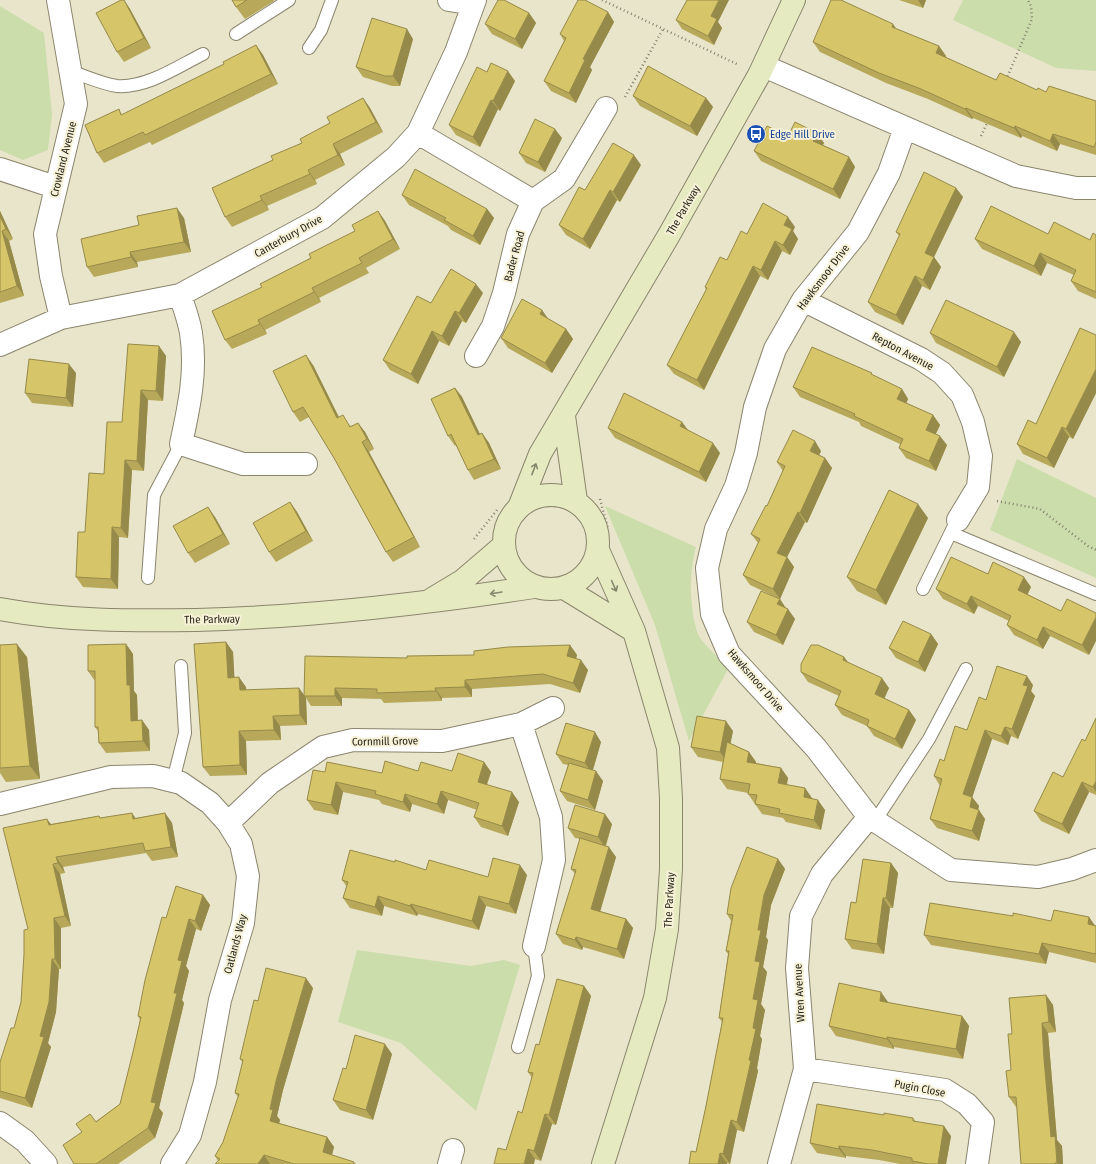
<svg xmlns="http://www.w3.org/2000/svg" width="1096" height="1164" font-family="'Fira Sans Condensed',sans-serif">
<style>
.green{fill:#cbddab}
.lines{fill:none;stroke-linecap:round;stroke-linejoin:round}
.lane-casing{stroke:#8a856d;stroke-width:14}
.street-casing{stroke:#8a856d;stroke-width:24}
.secondary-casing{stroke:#8a856d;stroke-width:24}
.path{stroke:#84816f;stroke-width:2.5;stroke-dasharray:1 3;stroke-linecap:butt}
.lane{stroke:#fff;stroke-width:12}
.street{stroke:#fff;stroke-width:22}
.secondary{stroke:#e5eac0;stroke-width:22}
.wall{fill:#b8a95a}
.shaded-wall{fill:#968a4a}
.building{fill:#d6c569;stroke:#968a4a}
.oneway{stroke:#86886e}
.labels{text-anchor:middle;stroke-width:4;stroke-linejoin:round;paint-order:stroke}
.transit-label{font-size:11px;fill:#164399;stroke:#f7f2d7;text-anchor:start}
.street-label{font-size:11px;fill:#28271d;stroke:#f7f2d7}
</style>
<rect width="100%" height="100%" fill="#e9e5ca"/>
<path class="green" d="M963,0h133v71l-40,-3 -103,-48z
M0,6l44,27 8,81 -4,36 -25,10 -23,-10z
M1017,459l79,39v80l-106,-48z
M605,506l91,41c-7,24 -7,62 2,87 3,8 24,27 30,35l-39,72 -34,-116z
M357,950l114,16 33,-6 16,5 -44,146 -75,-68 -63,-21z"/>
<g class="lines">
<defs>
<path id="lane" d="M236,34l53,-34
M309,48l12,-18 11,-30
M70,71c15,5 32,13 47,15 30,2 60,-19 86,-32
M951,533l145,61
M148,578l6,-83 27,-51
M923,589l31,-63
M173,781l12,-48 -4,-67
M875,821l54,-82 37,-70
M518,1047l20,-71 -4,-30"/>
<path id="street" d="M58,0l18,104 -31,130 6,42 10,42
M449,0l24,4
M764,66l252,110 60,12h20
M905,128l-16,45 -31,59 -55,68 -28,49 -20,58 -9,46 -10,33 -20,43 -9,39 5,46 17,40 87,94 53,69 82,53 87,7 34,-8 24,-9
M418,133l115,68
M0,169l55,18
M180,295c4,12 9,25 11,38 6,38 -2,74 -10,111l62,20h63
M803,300l118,59 21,14 20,22 11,27 8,34 -3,31 -20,33
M0,345l61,-27 119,-23 142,-77 74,-61 22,-24 38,-81 19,-52
M476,356l17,-30 11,-33 14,-59 15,-33 31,-22 42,-71
M521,724l30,93 3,43 -20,86
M0,804l111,-27 42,-1 28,7 29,20 18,20 13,21 7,32 -5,47 -23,77 -15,82 -15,53 -18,29
M228,823l42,-40 53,-36 30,-7 89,1 79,-17 32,-16
M805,1069l140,21 22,14 16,18 -6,42
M0,1123l25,18 21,23
M449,1164l4,-14
M779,1164l26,-95 -8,-101 4,-52 21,-42 47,-57"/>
<path id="secondary" d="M564,416l12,85
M504 542a47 47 0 1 1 94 0a47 47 0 1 1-94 0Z
M520,505l20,-51 129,-219 90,-160 35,-75
M598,550l36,81 34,117 3,50v71l-4,60 -12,69 -52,166
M564,588l70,43
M432,599l30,-18 42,-36
M0,609c65,12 130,12 196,11 114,-3 226,-16 338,-33"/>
</defs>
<use href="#lane" class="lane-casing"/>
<use href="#street" class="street-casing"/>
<use href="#secondary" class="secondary-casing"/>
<path class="path" d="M602,0l137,65
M1006,80l26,-61 -1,-13 -3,-6
M625,97l38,-68
M981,136l7,-15
M600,499l8,30
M997,501l43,8 48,37 8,4
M474,539l23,-29"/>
<use href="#lane" class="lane"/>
<use href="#street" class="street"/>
<use href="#secondary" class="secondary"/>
</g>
<path class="wall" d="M124,0l6,9 21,39 -27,14 -7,-10z
M232,0h42v1l-29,18 -9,-12z
M899,0h27l-3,8z
M608,12l6,10 -24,45 2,3 -16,33 -25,-12 -7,-10 20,-40 -4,-7z
M529,13l7,10 -14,26 -30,-15 -7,-10z
M676,20l42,2 4,6 -8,17 -32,-16z
M897,29l42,17 7,10 -1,1 51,23 41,10 59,11v54l-36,-11 -3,7 -35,-15 -1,2 -48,-20 -1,1 -44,-20 -42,-16 -66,-31 -7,-10z
M413,39l-13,47h-8l-29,-9 -7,-10z
M256,45l7,10 15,29 -126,61 -2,-3 -46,21 -7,-10 22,-44 3,6 102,-51z
M487,72l28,9 -15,30 -2,-2 -18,38 -24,-12 -7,-10z
M633,96l73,2 7,9 -16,29 -57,-30z
M363,98l7,10 13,24 -43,22 5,11 -30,15 2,4 -50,22 2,4 -37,17 -7,-10 48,-57 29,-17z
M817,133l7,10 -1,2 26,12 6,10 -15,32 -79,-38 -7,-10 34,-15z
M562,138l-17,34 -19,-9 -7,-10z
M641,165l-21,37 -3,-2 -27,49 -24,-14 -7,-10 26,-35z
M956,188l7,9 -29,60 7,10 -11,23 -8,-4 -19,39 -28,-13 -7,-10 31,-66 -3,-4z
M402,195l85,14 7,9 -14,27 -29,-15 -3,-4 -39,-21z
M0,211l13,28 -4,2 15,55 -24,7z
M378,211l7,10 15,28 -34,19 3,5 -50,25 2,4 -56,28 2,4 -35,15 -7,-9 37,-53 93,-56z
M184,218l7,34 -54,10 1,5 -44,10 -7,-10z
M795,227l-2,4 5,8 -8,16 -8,-4 -14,29 -8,-4 -56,114 -30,-16 -7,-9 39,-75 -1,-3 22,-27 20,-26z
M1048,234l42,6 6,-5v64l-18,-8 -7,-10 3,-6 -27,-12 -6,13 -59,-27 -7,-10z
M483,293l-17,30 -4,-2 -13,25 -10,-5 -21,43 -28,-14 -7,-10 48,-57z
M542,310l5,8 19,11 7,10 -21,34 -44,-25 -7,-10z
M930,333l91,9 -17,35 -68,-34z
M1096,335v58l-23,46 -4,-2 -15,31 -31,-14 -6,-10 19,-20z
M159,346l7,10 -3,45 -15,-1 -4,71 -12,-1 -4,68 -9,-1 -1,52 -35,-2 -7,-10 9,-45 19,-58z
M313,365l26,52 12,9 7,-3 7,9 9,17 -5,3 51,95 -27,15 -7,-10 -52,-94 -25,-41 -9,5 -7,-10z
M76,373l-3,34 -41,-4 -7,-10z
M874,376l28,13 6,10 -2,4 27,12 7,10 -4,9 11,11 -11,26 -30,-13 -7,-10 1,-4 -39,-18 -2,-4 -59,-25 -7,-10z
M455,388l7,9 18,37 2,-1 7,10 12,26 -27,11 -6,-10 -12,-25 -1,1 -7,-10z
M682,422l6,8 32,23 -14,29 -91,-44 -7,-10z
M821,451l-2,4 6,3 7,10 -25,55 -2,-1 -18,35 7,10 -14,32 -30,-14 -7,-10 15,-32 -7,-9 16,-28 16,-35 -6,-9z
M290,502l7,10 16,29 -37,21 -7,-10z
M215,517l15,27 -35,19 -7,-10z
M928,518l-42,87 -29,-14 -10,-14z
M988,574l43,13 -4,7 34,17 28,44 -39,-19 -7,13 -29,-14 -7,-10 2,-4 -31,-15 -4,8 -31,-15 -7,-10z
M780,599l6,9 9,11 -12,26 -29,-13 -7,-10z
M931,634l7,10 -13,28 -29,-14 -7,-10z
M226,642l7,10 1,25 12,10v3l53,-2 5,7 103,-37 67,-3 96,-10 7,10 -1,4 12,11 -8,23 -30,-9 -78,5v8l-30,1v3l-58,2 -3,-4 -39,-1v8h-31l-5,-8 1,27 -27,1 1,14 -35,1 1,34 -37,1 -7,-9z
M126,644l7,10 1,37 3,4 1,25h4l7,10 1,21 -44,2 -7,-10 -1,-12 -3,-4v-46l-7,-10z
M0,645l27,12 13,122 -34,3 -6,-9z
M844,657l4,5 41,26 -5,10 25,12 7,10 -14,29 -28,-13 -7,-10 -25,-11 -7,-10 4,-9 -31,-14 -7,-10z
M1033,685l-2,6 4,5 -17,43 -7,-3 -3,9 -16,-6 -20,58 7,9 -1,4 7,9 -6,22 -42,-13 -7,-9 10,-33 -6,-10 10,-15 23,-31 19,-30z
M1096,718v77l-7,-3 -20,42 -28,-13 -7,-10 29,-34 22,-36z
M733,731l-3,12 19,9 7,10v1l25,5 7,10 -1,7 18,3 7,11 13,11 -4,20 -35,-8 -3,-4 -21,-4 -14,-20v-1l-21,-4 -7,-10 3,-17 -25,-5 -7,-10z
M601,742l-8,28 10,11 -8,29 -28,-9 -7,-10 8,-26 -5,-1 -7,-10z
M484,762l7,10 -4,13 32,17 -11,34 -27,-9 -7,-10 3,-7 -29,-10 -4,14 -32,-10 -2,8 -28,-8 -3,-4 -36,-8 -5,23 -24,-5 -7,-10 18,-28 57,1 36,-2h34z
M165,813l7,10 6,34 -26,4 -6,-8 -83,14 2,6 -5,1 11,52 -10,2v41h-2l-3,43 -8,31 3,4 -19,61 -32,-10v-36l14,-34 7,-26 7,-73 23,-105 48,-8 2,2h35z
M612,824l-6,22 10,11 -16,54 26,8 7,9 -9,31 -41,-12 -1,3 -19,-6 -7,-10 19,-60 -4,-5 9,-30 -5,-1 -7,-10z
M778,859l7,10 -14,36 -5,32 2,3 -5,27 4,5 -6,32 4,6 -5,26 2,3 -5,29 1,3 -14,61 -7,-2 -7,34 -34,-12 10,-46 16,-84 -3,-4 9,-64 -2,-3 5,-30 -4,-7z
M395,862l31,8 62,7 39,-2 -11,39 -30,-8 -7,24 -61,-16 -1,2 -33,-10 -2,10 -32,-8 -7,-10 4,-11 -5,-7z
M891,863l7,10 -5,35h-3l-6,46 -32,-5 -7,-10 11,-36z
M203,895l7,10 -9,26 -5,-2 -10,37 3,5 -7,29 2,3 -25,105 4,5 -8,25 -37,26h-44l7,-32 39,-28 13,-52 7,-32 -2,-4 28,-98z
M1013,916l38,5 38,-4 5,8 2,1v37l-47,-11 -3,12 -115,-19 -7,-10z
M584,986l7,10 -35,129 -4,-1 -11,37 -35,-11 16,-37 10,-35 -4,-6 11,-27z
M313,988l-30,102 -6,26 3,4 -1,3 48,14 7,10 -2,8 22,7 2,2h-141l3,-3 -3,-5 8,-14 15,-45 -3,-4 8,-30 -3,-4 18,-58z
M1046,995l7,10 3,27 -8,1 3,35 6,72 5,6 1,18h-42l-4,-57h-1l-7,-10 2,-27 1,-36z
M888,1002v1l74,13 7,10 -6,33 -69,-12v2l-58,-13 -7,-10z
M392,1054l-19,66 -33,-10 -7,-10 13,-31z
M884,1115l29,3 3,4 35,14 -5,28h-46l-21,-4 -33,-4v2l-29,-5 -7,-10z"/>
<path class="shaded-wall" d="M124,0l6,9 21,39 -7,-10z
M719,0h10l-11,22 4,6 -8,17 -6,-9 3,-20z
M918,0h8l-3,8z
M608,12l6,10 -24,45 2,3 -16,33 -7,-10 14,-34z
M529,13l7,10 -14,26 -7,-10z
M893,24l7,10 -8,-7z
M407,29l6,10 -13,47 -7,-10z
M256,45l7,10 15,29 -7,-10z
M939,46l7,10 -3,7 -7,-10z
M508,71l7,10 -15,30 -7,-10z
M363,98l7,10 13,24 -7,-10z
M706,98l7,9 -16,29 -7,-10z
M491,100l7,9 -18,38 -7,-10z
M966,108l7,10 -1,1 -7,-10z
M1015,126l7,10 -1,2 -7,-10z
M555,129l7,9 -17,34 -7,-10z
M817,133l7,10 -4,7 -7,-9z
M1053,134l7,10 -3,7 -7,-10z
M333,144l7,10 5,11 -7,-10z
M634,155l7,10 -21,37 -7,-10z
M849,157l6,10 -15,32 -7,-10z
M308,170l7,10 2,4 -7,-10z
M956,188l7,9 -29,60 7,10 -11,23 -7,-10 2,-27z
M610,190l7,10 -27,49 -7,-10z
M260,196l7,10 2,4 -7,-10z
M177,208l7,10 7,34 -7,-10z
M487,209l7,9 -14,27 -7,-9z
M0,211l13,28 -7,-10 -6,-13z
M378,211l7,10 15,28 -7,-10z
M788,217l7,10 -2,4 5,8 -8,16 -7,-10 1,-20z
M2,231l7,10 15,55 -7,-10z
M775,241l7,10 -14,29 -7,-10z
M130,252l7,10 1,5 -7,-10z
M1040,253l7,10 -6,13 -7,-10z
M753,266l7,10 -56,114 -7,-10z
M915,276l7,10 -19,39 -7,-10z
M476,284l7,9 -17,30 -7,-10z
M312,288l7,10 2,4 -7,-10z
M542,310l7,10 -9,-6z
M455,311l7,10 -13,25 -7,-10z
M258,320l7,10 2,4 -7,-10z
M566,329l7,10 -21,34 -7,-10z
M432,331l7,10 -21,43 -7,-10z
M1014,332l7,10 -17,35 -7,-10z
M159,346l7,10 -3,45 -7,-10z
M306,355l7,10 31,63 -7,-10z
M69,364l7,9 -3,34 -7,-9z
M1096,369v24l-23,46 -7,-10z
M455,388l7,9 23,48 -7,-10z
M902,389l6,10 -4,10 -7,-10z
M141,390l7,10 -4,71 -7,-10z
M933,415l7,10 -7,14 -7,-9z
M682,422l7,10 -9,-6z
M358,423l7,9 9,17 -7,-10z
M1062,427l7,10 -15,31 -7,-10z
M482,433l7,10 12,26 -7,-10z
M940,436l7,9 -11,26 -7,-10z
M815,441l6,10 -4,9 -7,-9z
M362,442l7,10 51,95 -6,-10z
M713,443l7,10 -14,29 -7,-10z
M825,458l7,10 -25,55 -7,-10z
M125,460l7,10 -4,68 -7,-10z
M290,502l7,10 16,29 -7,-10z
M918,504l10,14 -42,87 -10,-15z
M208,507l7,10 15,27 -7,-10z
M798,512l7,10 -21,41 -7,-10z
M112,527l7,10 -1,52 -7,-10z
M787,557l7,10 -14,32 -7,-10z
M1024,577l7,10 -6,13 -7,-10z
M971,596l7,10 -4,8 -7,-10z
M780,599l6,10 -9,-5z
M788,609l7,10 -12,26 -7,-10z
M1096,617v24l-7,14 -7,-10z
M1043,627l7,9 -7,13 -6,-9z
M931,634l7,10 -13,28 -7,-10z
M226,642l7,10 2,35 -7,-9z
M17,644l10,13 13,122 -10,-13z
M126,644l7,10 1,37 3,4 1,36 -7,-10 -4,-36z
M570,645l7,10 -3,11 -7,-10z
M844,657l7,10 -8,-7z
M581,660l7,10 -8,23 -7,-10z
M1027,676l6,9 -2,6 4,5 -17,43 -6,-10 11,-44z
M239,677l7,10 1,13 -7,-10z
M882,678l7,10 -7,16 -7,-10z
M465,680l7,9v8l-7,-10z
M299,688l7,10 1,27 -7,-10z
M335,688l7,10v8l-7,-10z
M435,688l7,10v3l-6,-10z
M909,710l7,10 -14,29 -7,-10z
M273,716l7,10 1,14 -7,-10z
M142,720l7,10 1,21 -7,-10z
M726,721l7,10 -6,31 -7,-10z
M1005,727l6,9 -3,9 -7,-9z
M985,730l7,9 -22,65 -7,-10z
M239,731l7,10 1,34 -7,-10z
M595,732l6,10 -9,31 -7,-10z
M749,752l7,10 -2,10 -7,-10z
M484,762l7,10 -7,20 -6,-10z
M781,768l7,10 -3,15 -7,-10z
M596,771l7,10 -8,29 -7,-10z
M1096,781v11l-3,-5z
M336,782l7,10 -5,23 -7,-10z
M1082,782l7,10 -20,42 -7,-10z
M805,788l7,10 -1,9 -7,-10z
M441,791l7,9 -4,14 -7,-10z
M512,792l7,10 -11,34 -6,-10z
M405,794l7,10 -2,8 -7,-10z
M972,797l7,9 -3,10 -6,-9z
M818,800l7,10 -4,20 -7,-10z
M979,810l6,9 -6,22 -7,-10z
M132,813l7,10 -6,-4z
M165,813l7,10 6,34 -7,-10z
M605,814l7,10 -7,23 -7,-10z
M47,819l7,9 -5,-3z
M609,847l7,10 -18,62 -7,-10z
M56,857l7,10 2,6 -7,-10z
M778,859l7,10 -14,36 -5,32 2,3 -5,27 4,5 -6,32 4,6 -5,26 2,3 -5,29 1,3 -14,61 -7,-10 12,-62 4,-32v-29l2,-38 3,-31 6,-35z
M891,863l7,10 -5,35 -7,-10z
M53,864l7,10 11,52 -6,-10z
M520,865l7,10 -11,39 -7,-10z
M203,895l7,10 -9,26 -6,-10z
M378,896l6,10 -2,10 -7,-9z
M479,896l7,10 -7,24 -7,-9z
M883,898l7,10 -6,46 -7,-10z
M411,904l7,10 -1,2 -7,-10z
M1089,917l7,10 -8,-3z
M54,918l7,10v41l-6,-10z
M189,919l7,10 -10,37 3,5 -7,29 2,3 -25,105 4,5 -8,25 -7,-10 3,-26 23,-109 4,-33z
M626,919l7,9 -9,31 -7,-10z
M576,937l7,10 -1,3 -7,-10z
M1042,943l7,9 -3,12 -7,-10z
M52,959l7,10 -3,43 -8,31 3,4 -19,61 -7,-10 15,-62z
M306,978l7,10 -30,102 -6,26 3,4 -3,11 -7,-10v-12l6,-28z
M584,986l7,10 -35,129 -7,-10z
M881,992l7,10 -1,9 -7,-10z
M1046,995l7,10 3,27 -7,-10z
M962,1016l7,10 -6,33 -7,-10z
M1042,1023l6,10 3,35 6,72 5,6 1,18h-5l-1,-1 -6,-26 -7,-78z
M887,1037l7,10v2l-7,-10z
M385,1044l7,10 -19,66 -7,-10z
M545,1114l7,10 -11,37 -7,-10z
M731,1120l6,10 -7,34 -7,-10z
M944,1126l7,10 -5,28h-8z
M327,1137l7,10 -4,15 -7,-10z
M839,1146l7,10v2l-7,-9z
M528,1149l7,10 -1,5h-10z
M720,1153l7,10v1h-9z
M264,1155l6,9h-12z"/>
<path class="building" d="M121,0h3l20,38 -27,14 -21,-39z
M232,0h15l-11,7z
M498,0h6l25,13 -14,26 -30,-15z
M578,0h7l23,12 -25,47 2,1 -16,33 -25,-12 22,-43 -6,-4z
M687,0h32l-8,16 6,3 -9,17 -32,-16z
M831,0h10l52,24 -1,3 47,19 -3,7 60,27 4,-7 37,17 1,-2 8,4 3,-6 47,15v41l-2,5 -41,-13 -3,7 -35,-15 -1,2 -48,-20 -1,1 -44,-20 -42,-16 -66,-31z
M372,18l35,11 -14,47h-8l-29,-9z
M256,45l15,29 -126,61 -2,-3 -46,21 -12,-28 34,-16 2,6 103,-51 -1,-2z
M491,63l17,8 -15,30 -2,-1 -18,37 -24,-12 28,-58 10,5z
M648,66l58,32 -16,28 -57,-30z
M363,98l13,24 -43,22 5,11 -30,15 2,4 -50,22 2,4 -37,17 -13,-29 61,-28 -2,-4 31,-13 -2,-4 30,-16 -3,-6z
M535,119l20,10 -17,33 -19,-9z
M795,122l22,11 -4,8 36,16 -16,32 -79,-38 13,-25 21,10z
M613,143l21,12 -21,37 -3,-2 -27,49 -24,-14 20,-38 6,3z
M415,169l72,40 -14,27 -29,-16 2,-2 -44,-23z
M924,172l32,16 -31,65 9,4 -11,23 -8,-4 -19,39 -28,-13 32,-68 -4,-2z
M763,203l25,14 -4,8 8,4 -9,16 -8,-4 -14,29 -8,-4 -56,114 -30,-15 40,-77 -2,-1 15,-30 7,3 14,-29 6,3z
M991,206l57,28 6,-12 36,18 3,-7 3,2v57l-25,-11 5,-11 -36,-17 -6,13 -59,-27z
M177,208l7,34 -54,10 1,5 -44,10 -6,-28 58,-14 -2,-9z
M378,211l15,28 -34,19 3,5 -50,25 2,4 -56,28 2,4 -35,16 -13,-29 50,-24 -2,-3 51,-26 -2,-4 46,-23 -3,-6z
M0,216l6,13 -4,2 15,55 -17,6z
M451,269l25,15 -17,29 -4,-2 -13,25 -10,-5 -21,43 -28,-14 34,-64 14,7z
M522,299l20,11 -2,4 26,15 -21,34 -44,-25z
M946,300l68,32 -17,35 -67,-34z
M1080,328l16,7v34l-30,60 -4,-2 -15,31 -30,-14 11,-24 8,4z
M128,344l31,2 -3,45 -15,-1 -4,71 -12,-1 -4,68 -9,-1 -1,52 -35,-2 2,-45h7l4,-59 15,1 3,-52h15z
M812,347l60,26 -1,1 31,15 -5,10 36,16 -7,15 14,6 -11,25 -30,-13 4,-9 -49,-23 1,-2 -62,-27z
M306,355l31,63 6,-3 7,12 8,-4 9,16 -5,3 52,95 -28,15 -52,-94 -31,-51 -10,5 -20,-41z
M29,359l40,5 -3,34 -41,-5z
M455,388l23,47 4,-2 12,26 -26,11 -17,-36 -3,2 -17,-37z
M624,393l58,29 -2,4 33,17 -14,29 -91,-44z
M793,430l22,11 -5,10 15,7 -25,55 -2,-1 -21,41 10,4 -14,32 -30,-14 17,-36 -9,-5 15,-29 1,1 18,-40 -8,-4z
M889,490l29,14 -42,86 -29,-13z
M290,502l16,29 -37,21 -16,-29z
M208,507l15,27 -35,19 -15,-27z
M951,557l37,17 5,-12 31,15 -6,13 43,21 6,-12 29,14v4l-14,28 -39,-18 -6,13 -30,-15 4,-9 -40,-20 -4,8 -31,-15z
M761,591l19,8 -3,5 11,5 -12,26 -29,-13z
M903,621l28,13 -13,28 -29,-14z
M226,642l2,36 11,-1 1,13 59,-2 1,27 -27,1 1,14 -35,1 1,34 -37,2 -9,-123z
M17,644l13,122 -30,2v-123z
M126,644l1,41h3l1,36 11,-1 1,21 -44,2 -1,-16h-3v-56h-7v-26z
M570,645l-3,11 14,4 -8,23 -30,-9 -78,6v7l-30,1 1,3 -59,2v-4l-42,-1v8h-31l1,-40 102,2v-2l67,-1v-4l34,-4z
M811,645h7l26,12 -1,3 39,18 -7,16 34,16 -14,29 -28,-13 2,-6 -34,-15 6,-14 -40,-19v-8z
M997,666l30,10 -4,9 5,1 -16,43 -7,-2 -4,9 -16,-6 -22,64 9,3 -2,10 9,3 -7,21 -42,-12 12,-40 -8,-3 6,-17 4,2 11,-35 12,4 12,-33 7,3z
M697,716l29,5 -6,31 -29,-5z
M1096,718v63l-3,6 -11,-5 -20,42 -28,-13 19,-39 10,5 19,-38 3,2z
M566,723l29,9 -10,31 -29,-9z
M727,742l22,10 -2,10 34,6 -3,15 27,5 -1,9 14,3 -4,20 -35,-7 1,-4 -25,-5 2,-9 -9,-1 2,-10 -30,-5z
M458,753l26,9 -6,20 34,10 -10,34 -28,-9 5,-14 -38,-12 -4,13 -32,-10 -2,8 -28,-8 1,-3 -40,-9 -5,23 -24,-5 6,-30 12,2 2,-10 55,11 3,-12 33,10 3,-9 31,9z
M569,763l27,8 -8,29 -28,-9z
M575,805l30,9 -7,23 -30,-9z
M132,813l1,6 32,-6 6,34 -26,4 -2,-8 -87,14 2,6 -5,1 12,52 -11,2 1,41h-3l-3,43 -9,34 4,1 -19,61 -25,-7v-29l11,-34h3l7,-26 3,-48v-24l4,-1 -25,-101 44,-9 2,6 50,-9 1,2z
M580,838l29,9 -18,62 35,10 -9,30 -41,-12 -1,3 -19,-6 20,-64 -5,-1z
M747,847l31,12 -14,36 -6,35h3l-6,31 5,1 -7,37 5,1 -5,28 3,1 -7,31 2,1 -14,61 -6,-2 -8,34 -3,-1 -2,11h-29l2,-13 5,1 10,-46 17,-88h-4l10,-67h-3l7,-36 -6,-1 4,-26z
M350,850l45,12v-2l31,10 3,-10 59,17 5,-19 27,7 -11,39 -30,-8 -7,25 -61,-17 -1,2 -32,-10 -3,11 -32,-9 5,-16 -6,-2z
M863,859l28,4 -5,35h-3l-6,46 -32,-5 6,-37 5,1z
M176,886l27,9 -8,26 -6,-2 -11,41 4,1 -8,32h3l-26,109 5,1 -8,25 -52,36h-22l-11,-19 19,-13 -6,-8 14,-10 6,8 24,-18 13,-52 8,-35 -3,-1 7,-36 17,-63 4,1z
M930,903l83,13v-3l38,8 3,-11 35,7 -1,7 8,2v28l-54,-11 -3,11 -115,-19z
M266,968l40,10 -30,103 -6,28 3,1 -3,11 57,16 -4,15 31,10 -1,2h-59l-30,-9 -6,9h-43l5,-5 -5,-3 8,-14 16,-48 -4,-1 8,-33 -3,-1 14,-59 4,1z
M557,979l27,7 -35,129 -4,-1 -11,37 -6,-2 -4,15h-30l4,-16 8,2 12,-39 4,2 11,-40 -5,-1 8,-28 3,1z
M839,983l42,9 -1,9 82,15 -6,33 -69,-12v2l-58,-13z
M1046,995l3,27 -7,1 2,36 7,78 4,-1 2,27h-2v1h-34l-5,-67h-7l-3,-26 5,-1 -3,-36h4l-3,-36z
M355,1035l30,9 -19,66 -33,-10 10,-32 3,1z
M817,1104l67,11v-2l29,5v3l31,5 -6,38h-10l-16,-3v-3l-40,-8 -33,-4v3l-29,-6z"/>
<defs><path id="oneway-shaft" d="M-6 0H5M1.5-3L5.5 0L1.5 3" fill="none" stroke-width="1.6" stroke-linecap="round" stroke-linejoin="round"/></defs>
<g class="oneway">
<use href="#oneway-shaft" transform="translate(534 469) rotate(-70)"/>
<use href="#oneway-shaft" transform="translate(614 586) rotate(66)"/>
<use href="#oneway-shaft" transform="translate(496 593) rotate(171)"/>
</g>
<defs>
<symbol id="bus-disc" viewBox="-11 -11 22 22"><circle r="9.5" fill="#1a4fb4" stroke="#f7f2d7"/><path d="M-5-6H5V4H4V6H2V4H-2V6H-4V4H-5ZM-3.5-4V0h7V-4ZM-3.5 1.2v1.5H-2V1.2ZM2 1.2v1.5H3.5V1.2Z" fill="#fff"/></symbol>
</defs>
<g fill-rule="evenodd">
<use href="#bus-disc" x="745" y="123" width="22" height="22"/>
</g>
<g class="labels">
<g class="transit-label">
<text x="770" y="138">Edge Hill Drive</text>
</g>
<g class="street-label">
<text transform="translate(63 159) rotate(-76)" y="4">Crowland Avenue</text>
<text transform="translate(683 210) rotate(-60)" y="4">The Parkway</text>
<text transform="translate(288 236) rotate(-29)" y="4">Canterbury Drive</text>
<text transform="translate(514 256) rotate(-75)" y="4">Bader Road</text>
<text transform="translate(823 277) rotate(-53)" y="4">Hawksmoor Drive</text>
<text transform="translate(903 351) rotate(28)" y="4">Repton Avenue</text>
<text transform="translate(212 619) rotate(-1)" y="4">The Parkway</text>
<text transform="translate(756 680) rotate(49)" y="4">Hawksmoor Drive</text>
<text transform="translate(385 741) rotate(-1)" y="4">Cornmill Grove</text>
<text transform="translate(669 900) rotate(-87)" y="4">The Parkway</text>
<text transform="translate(235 944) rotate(-75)" y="4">Oatlands Way</text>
<text transform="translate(799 993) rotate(-93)" y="4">Wren Avenue</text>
<text transform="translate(920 1088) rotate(11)" y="4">Pugin Close</text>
</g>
</g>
</svg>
